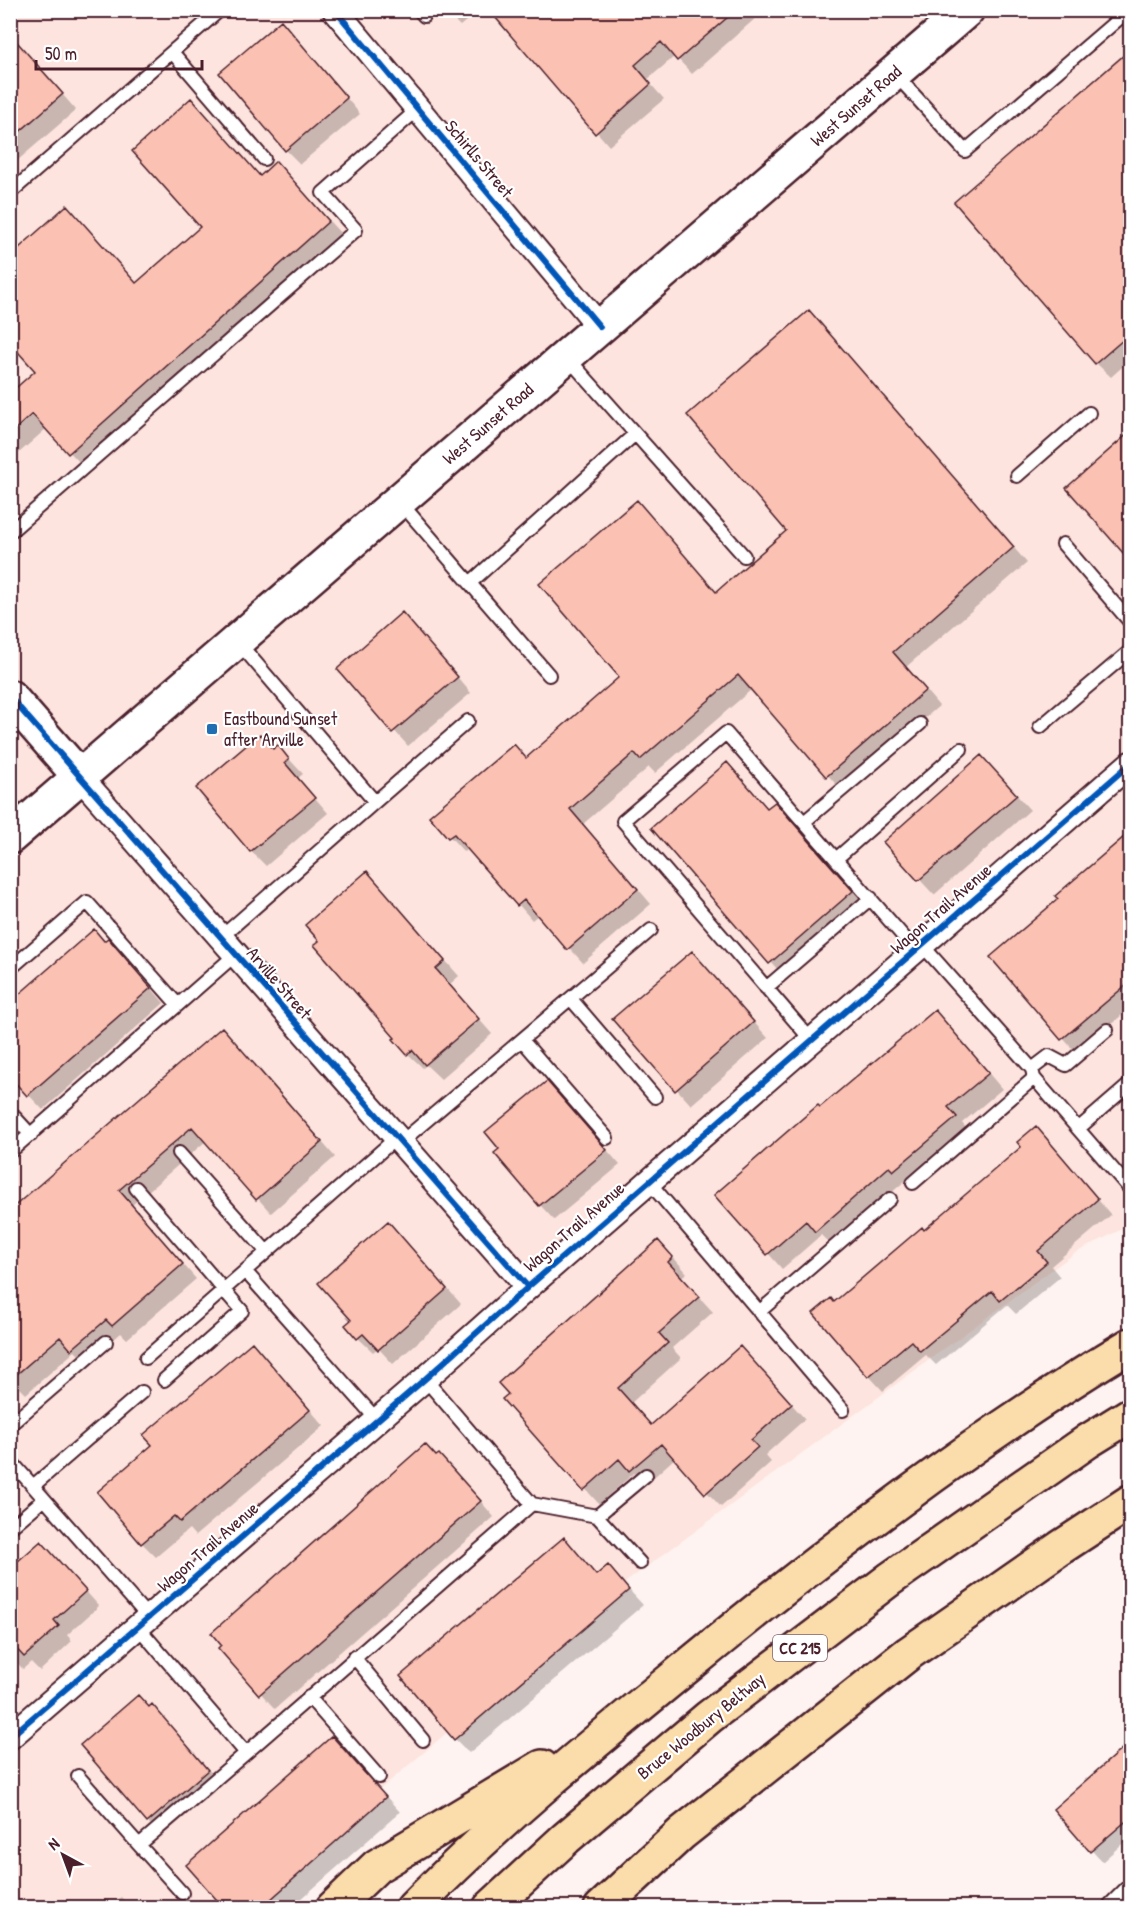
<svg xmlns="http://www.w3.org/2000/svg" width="1141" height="1918" font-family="'Patrick Hand',sans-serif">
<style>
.built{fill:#fde4de}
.shadow{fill:#0003}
.building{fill:#fbc1b3;stroke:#4a1f2b;stroke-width:1.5}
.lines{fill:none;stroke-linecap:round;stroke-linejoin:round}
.lane-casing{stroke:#4a1f2b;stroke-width:16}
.street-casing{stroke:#4a1f2b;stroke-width:28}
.secondary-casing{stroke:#4a1f2b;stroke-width:38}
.highway-casing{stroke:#4a1f2b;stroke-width:38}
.lane{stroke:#fff;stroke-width:12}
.street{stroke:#fff;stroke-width:24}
.secondary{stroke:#fff;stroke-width:33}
.highway{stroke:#faddab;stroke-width:33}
.cycleway-casing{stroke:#fff;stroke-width:10}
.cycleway{stroke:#0057b8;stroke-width:6}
.poi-dot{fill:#1f6fb2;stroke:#fff;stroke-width:2}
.labels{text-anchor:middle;stroke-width:4.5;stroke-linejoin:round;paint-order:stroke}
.shield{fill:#fff;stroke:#80626b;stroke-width:1.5}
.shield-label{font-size:16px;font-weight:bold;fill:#4a1f2b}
.street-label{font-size:18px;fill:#4a1f2b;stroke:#fff}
.poi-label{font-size:18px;fill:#4a1f2b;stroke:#fff;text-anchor:start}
</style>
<rect width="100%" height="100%" fill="#fef3f0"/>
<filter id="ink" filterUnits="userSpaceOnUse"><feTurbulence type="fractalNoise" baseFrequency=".0167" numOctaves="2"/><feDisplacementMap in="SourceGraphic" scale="12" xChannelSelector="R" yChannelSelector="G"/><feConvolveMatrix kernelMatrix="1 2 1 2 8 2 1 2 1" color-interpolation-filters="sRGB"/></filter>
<g filter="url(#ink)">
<path class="built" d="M11,11h1119v1214l-55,28 -460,337 -291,247 -74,70 -239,1z"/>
<path class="shadow" d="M180,10h10l-5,5z
M444,10h35l-19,16z
M491,10h274l-73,64 -17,-18 -28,24 17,19 -55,47z
M281,22l14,15 65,77 -60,50 -14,-14z
M10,34l66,76 -66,57z
M1130,51v309l-19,17 -15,-14z
M276,163l67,73 -259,231 -37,-39 -37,33v-66z
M809,312l15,15 203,236 -121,104 33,39 -98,84 -89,-101 -97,84 -6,-6 -66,57 68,80 -68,59 -44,-49 -7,6 -63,-72 -5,4 -33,-36 96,-57 94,-82 16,-175 80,91 72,-62z
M416,629l55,64 -63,53 -69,-77z
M278,747l25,27 -5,4 30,35 -62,53 -15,-15 -53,-63z
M727,764l41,45 7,-5 14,14 78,89 -82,71 -131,-150z
M996,772l34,38 -96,85 -49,-53z
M1130,833v175l-53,46 -85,-96 68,-59z
M381,888l78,88 -10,9 43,49 -51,45 -15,-14 -3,3 -15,-14z
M94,931l28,23 42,49 -121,107 -33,-35z
M692,953l76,85 -77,67 -77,-86z
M935,1012l14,14 53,63 -40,34 8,10 -62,51 -3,-3 -74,64 -10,-10 -39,34 -65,-74z
M236,1043l99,114 -64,56 -65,-72 -74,64 64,74 -69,60 -6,-6 -34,30 -12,-12 -49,43 -16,-16v-166z
M561,1097l59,68 -66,55 -14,-15 -44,-52z
M1050,1143l61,72 -60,51 9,11 -44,37 -9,-9 -71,60 -10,-10 -43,36 -14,-15 -35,-72 90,-73 100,-84z
M403,1238l58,66 -68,60 -15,-16 -5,4 -15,-14 -5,-18z
M673,1257l14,16 -6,4 32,35 -41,36 9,10 -50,45 21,24 103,-64 50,56 -40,36 6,7 -50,45 -46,-49 -30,27 -11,-12 -35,31 -94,-104z
M266,1359l58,67 -129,110 -6,-7 -33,28 -14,-14z
M437,1458l17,12 40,47 -219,192 -55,-61z
M564,1539l34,37 10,-9 35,38 -174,148 -14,-14z
M55,1557l44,49 -32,29 5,6 -32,30 -9,-9 -8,7 -6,-6 -7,6v-99z
M152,1706l70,79 -60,51 -14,-14 2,-114z
M1130,1745v92l-28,25 -47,-53z
M346,1752l54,60 -109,96h-65z
M121,1897l10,11h-22z
M959,1902l5,6h-11z
M942,1903l4,5h-9z"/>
<path class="building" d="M489,10h247l-59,51 -16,-19 -26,23 16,19 -56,50z
M281,20l66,78 -62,53 -66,-78z
M10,34l53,60 -53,46z
M1131,49v284l-36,31 -141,-162z
M191,98l69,78 16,-15 53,60 -261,233 -36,-40 -22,20v-41l25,-22 -25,-28v-87l57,-51 69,78 64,-56 -68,-76z
M809,310l205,237 -121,105 33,38 -100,87 -88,-102 -98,85 -6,-7 -64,56 68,80 -71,61 -43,-50 -7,6 -63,-72 -6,4 -19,-22 85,-72 12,14 93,-81 -80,-93 98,-84 79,92 70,-61 -99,-116z
M1131,431v131l-65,-74z
M402,612l56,65 -66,56 -55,-64z
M260,734l13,15 5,-4 11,14 -4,4 30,35 -65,54 -54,-64z
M981,755l36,40 -99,86 -35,-39z
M727,762l40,46 8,-6 78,89 -84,73 -118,-136z
M1131,831v150l-70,59 -71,-83 68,-58 -3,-3z
M367,871l78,90 -9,8 43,50 -54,46 -13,-15 -5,5 -14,-16 2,-1 -81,-93 5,-4 -14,-16z
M94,929l10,12 4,-3 43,50 -124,108 -17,-19v-75z
M692,951l62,71 -79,69 -63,-72z
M935,1010l54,63 -41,34 9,10 -64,54 -4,-4 -74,65 -9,-11 -39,34 -53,-60 104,-90 2,2z
M222,1027l100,115 -66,58 -64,-73 -73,63 64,74 -71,62 -6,-6 -35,30 -11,-13 -50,43v-170z
M547,1081l60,69 -68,56 -45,-53 5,-4 -14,-17z
M1036,1126l62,73 -60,52 9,11 -47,39 -8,-10 -72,60 -9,-10 -43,36 -55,-64 18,-15 3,4 88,-75 2,3 97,-83 -4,-5z
M388,1221l59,68 -69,61 -15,-16 -6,5 -12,-14 6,-5 -33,-37z
M658,1240l15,17 -5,5 32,35 -41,36 9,10 -50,45 33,37 89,-79 52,58 -41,36 7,7 -53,47 -44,-50 -32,27 -10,-12 -36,32 -81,-92 6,-5 -10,-11z
M252,1342l58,68 -130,112 -6,-6 -33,28 -44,-52 55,-47 -9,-10z
M425,1444l11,12 3,-2 42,47 -222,194 -41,-47 3,-3 -10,-12z
M564,1537l32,38 12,-10 21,25 -175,150 -54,-64z
M41,1541l45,50 -32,29 5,6 -35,31 -14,-15v-74z
M138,1695l11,12 3,-3 56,66 -61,53 -67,-78z
M332,1736l54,61 -125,111h-37l-38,-43z
M1131,1741v76l-41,35 -37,-43z"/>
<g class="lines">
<defs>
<path id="lane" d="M419,10l5,6
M172,52l92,107
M895,74l70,77 164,-141
M10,193l210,-183
M567,357l177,199
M1017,476l72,-63
M400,502l149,173
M10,532l346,-302 -33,-37 95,-84
M1063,544l67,78
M470,583l165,-149
M238,642l137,160 93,-81
M1040,727l90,-76
M804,822l116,-98
M836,859l125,-110
M220,938l155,-136
M923,946l109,123 2,9 96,111
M10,969l77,-67 91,103
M766,988l105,-90
M571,999l84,98
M522,1040l85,98
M812,1041l-189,-220 103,-88 190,218
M1032,1069l17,-13 17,9 41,-35
M10,1112l21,23
M1078,1129l52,-45
M400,1143l251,-213
M10,1152l225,-197
M179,1153l87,98
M649,1182l194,228
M913,1183l121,-105
M136,1188l106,123 -78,69
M759,1312l131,-113
M146,1358l99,-87
M377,1420l-132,-149 151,-133
M10,1425l96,-83
M10,1460l139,158
M33,1486l109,-94
M532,1504l65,12 43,47
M597,1516l49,-41
M10,1528l34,-29
M354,1657l69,83
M309,1697l70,80
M246,1753l286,-249 -107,-125
M78,1776l61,69 107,-92 -108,-126
M139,1845l43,48"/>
<path id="street" d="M335,10l265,317
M80,777l448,510
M10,1737l415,-358 103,-92 602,-523
M1115,1908l15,-15"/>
<path id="secondary" d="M10,697l70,80
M10,837l957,-827"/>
<path id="highway" d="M333,1908l44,-42 165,-99
M413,1908c86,-88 181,-165 276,-243 139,-114 287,-227 441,-320
M490,1908l76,-70 143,-121 181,-138 198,-138 42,-26
M601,1908l81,-75 227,-180 151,-105 70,-46"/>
</defs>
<use href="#lane" class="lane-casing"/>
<use href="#street" class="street-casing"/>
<use href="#secondary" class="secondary-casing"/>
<use href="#highway" class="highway-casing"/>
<use href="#lane" class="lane"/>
<use href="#street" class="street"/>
<use href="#secondary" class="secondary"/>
<use href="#highway" class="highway"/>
<defs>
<path id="cycleway" d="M335,10l265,317
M10,697l518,590
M10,1737l415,-358 103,-92 602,-523"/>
</defs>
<use href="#cycleway" class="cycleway-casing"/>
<use href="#cycleway" class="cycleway"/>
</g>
</g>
<rect class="poi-dot" x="206" y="723" width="12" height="12" rx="3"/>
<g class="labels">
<rect class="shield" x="773" y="1635" width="54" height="26" rx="4.5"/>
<g class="shield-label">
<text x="800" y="1654">CC 215</text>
</g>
<g class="street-label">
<text transform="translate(856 106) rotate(-41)" y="6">West Sunset Road</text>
<text transform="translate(479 159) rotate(50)" y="6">Schirlls Street</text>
<text transform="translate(488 424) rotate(-41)" y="6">West Sunset Road</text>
<text transform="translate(941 909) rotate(-41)" y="6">Wagon Trail Avenue</text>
<text transform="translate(279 983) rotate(49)" y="6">Arville Street</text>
<text transform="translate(574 1227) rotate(-41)" y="6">Wagon Trail Avenue</text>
<text transform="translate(208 1547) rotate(-41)" y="6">Wagon Trail Avenue</text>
<text transform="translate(701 1726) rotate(-39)" y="6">Bruce Woodbury Beltway</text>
</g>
<g class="poi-label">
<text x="224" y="725">Eastbound Sunset<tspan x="224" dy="21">after Arville</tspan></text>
</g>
</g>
<rect width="1141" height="1918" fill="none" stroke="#fff" stroke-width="36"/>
<rect x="18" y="18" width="1105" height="1882" fill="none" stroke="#4a1f2b" stroke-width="2" filter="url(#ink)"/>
<g transform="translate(63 1855) rotate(319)" stroke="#ffffff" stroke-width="4.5" paint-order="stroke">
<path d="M0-4.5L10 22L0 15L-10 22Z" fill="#4a1f2b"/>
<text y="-9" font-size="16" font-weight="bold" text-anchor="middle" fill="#4a1f2b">N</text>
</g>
<path d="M36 60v9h166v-9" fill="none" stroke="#4a1f2b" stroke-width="3"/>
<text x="45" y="60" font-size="18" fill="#4a1f2b" stroke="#ffffff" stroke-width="4.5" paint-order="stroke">50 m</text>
</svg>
